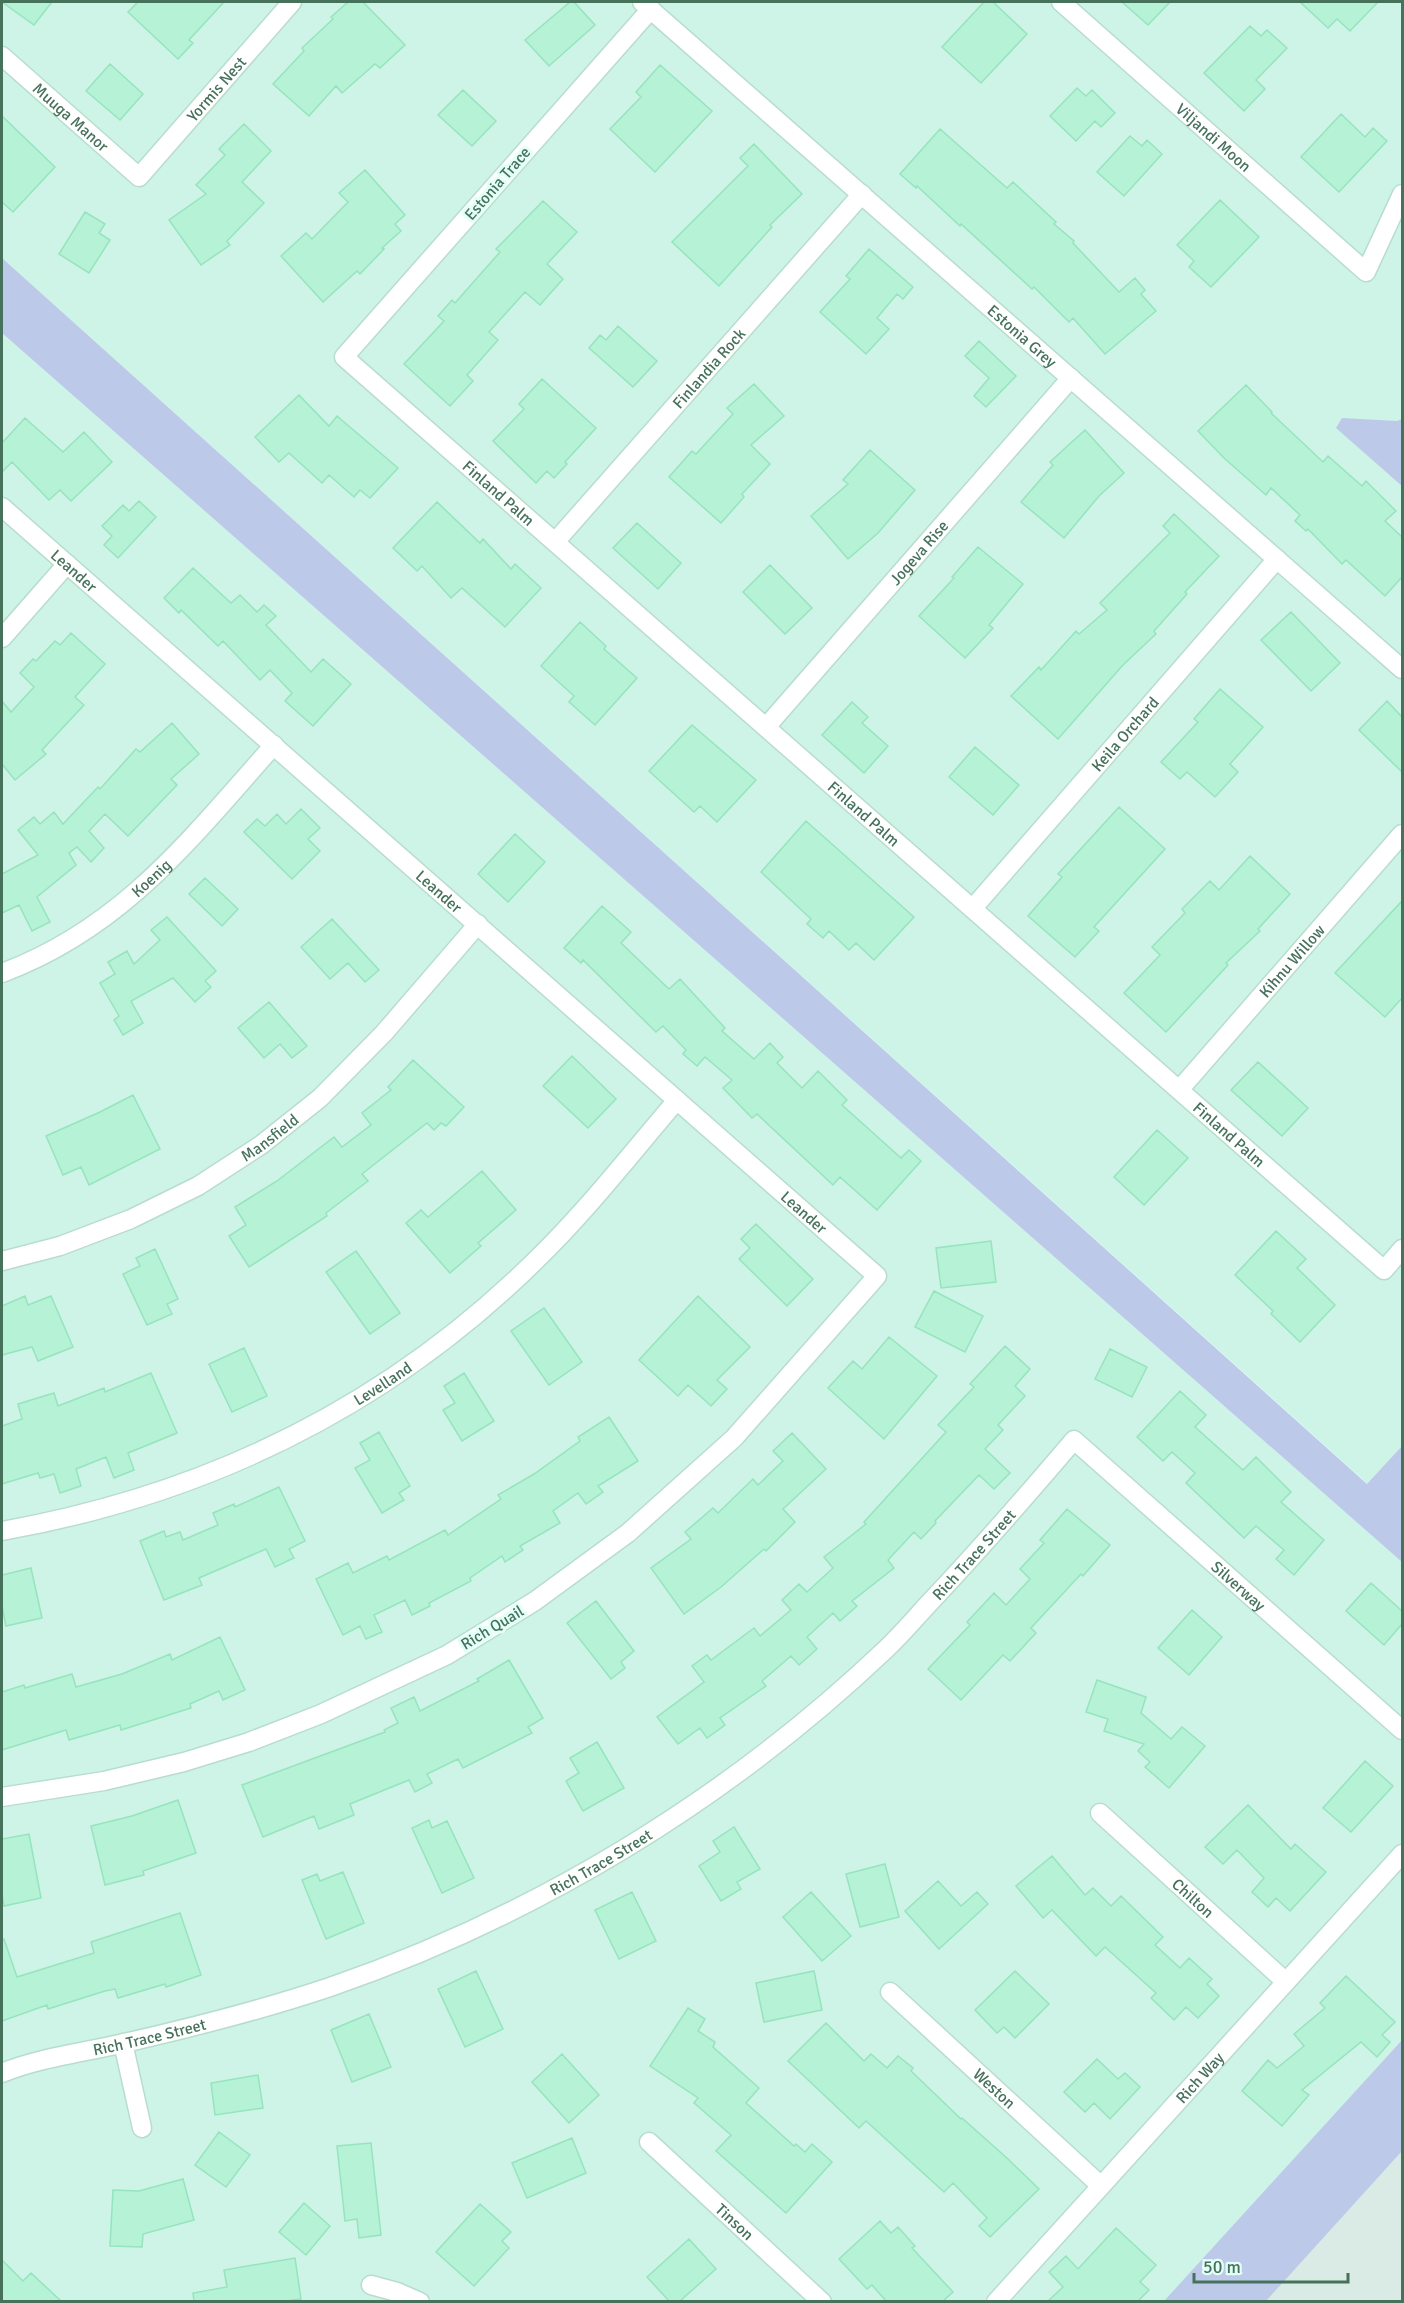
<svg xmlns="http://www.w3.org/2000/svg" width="1404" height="2303" font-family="Signika,sans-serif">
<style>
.residential{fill:#cdf4e7}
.industrial{fill:#daeae4}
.green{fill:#bdc9e9}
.building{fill:#b5f2d6;stroke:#96e4be;stroke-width:1.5}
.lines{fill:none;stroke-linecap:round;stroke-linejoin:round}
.street-casing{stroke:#b8ddce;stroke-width:21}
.street{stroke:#fff;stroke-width:18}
.labels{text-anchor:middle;stroke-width:6;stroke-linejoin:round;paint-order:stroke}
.street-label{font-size:16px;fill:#46725c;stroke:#e4fff8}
</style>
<rect width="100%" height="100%" fill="#defcf5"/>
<path class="residential" d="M2,2h1400v1444l-34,38 -1366,-1226z
M2,333l1400,1229v478l-238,261h-1162z"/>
<path class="industrial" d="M1402,2059v242h-220z"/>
<path class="green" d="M2,258l1365,1226 35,-38v116l-1400,-1229z
M1342,418l55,3 5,-2v67l-66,-58z
M1402,2040v111l-136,150h-102z"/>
<path class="building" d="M2,2h50l-18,23z
M138,2h86l-35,38 4,3 -15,16 -50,-47z
M348,2h15l42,43 -25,23 -5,-4 -33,29 -6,-7 -27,30 -36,-32 31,-33 -2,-3 31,-29 -2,-2z
M570,2h4l21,23 -46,41 -24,-26z
M984,2h9l34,32 -46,49 -39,-36z
M1122,2h48l-22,23z
M1300,2h78l-28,29 -13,-12 -9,9z
M1250,26l11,10 6,-6 20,18 -31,32 9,9 -21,22 -40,-38z
M110,64l33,30 -23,26 -34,-29z
M660,65l52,46 -57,61 -45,-43 31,-32 -5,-5z
M1077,88l9,8 6,-6 23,23 -14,14 -6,-6 -19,20 -26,-25z
M463,90l33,31 -24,25 -34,-31z
M1341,114l24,23 8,-9 14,13 -48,51 -38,-35z
M2,116l53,51 -42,45 -11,-10z
M244,124l27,27 -29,31 22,21 -37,38 3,4 -29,20 -32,-45 37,-26 -10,-9 29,-30 -6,-6z
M940,129l67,59 6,-6 43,40 -2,2 20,17 -1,2 46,49 16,-14 10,12 -4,4 15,17 -51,43 -32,-36 -4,4 -35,-35 -2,2 -71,-65 -1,2 -43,-40 -1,2 -16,-14z
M1130,136l12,10 5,-6 15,14 -38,42 -27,-24z
M754,144l48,50 -32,31 2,2 -53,59 -47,-44 76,-76 -8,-8z
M365,170l40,45 -10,9 6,7 -19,17 2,1 -24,25 -3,-3 -34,31 -42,-46 25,-23 6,6 36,-37 -9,-9z
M1220,200l39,37 -48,50 -22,-20 5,-6 -17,-16z
M543,201l34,31 -30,32 16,15 -23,26 -15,-13 -36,40 9,8 -31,35 6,6 -23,25 -46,-42 40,-43 -6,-5 14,-16 3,3 45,-51 -4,-3z
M85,212l20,12 -6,9 11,7 -21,33 -30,-19z
M869,249l44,38 -10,12 -6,-5 -20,24 12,11 -23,25 -46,-42 30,-33 -4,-3z
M618,326l39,35 -24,26 -44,-39 11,-13 6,5z
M979,341l37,35 -30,31 -12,-11 15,-18 -24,-22z
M542,379l54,49 -31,34 2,2 -13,14 -7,-7 -11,12 -43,-42 31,-32 -5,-5z
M754,384l30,32 -33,29 19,19 -28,30 2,3 -23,26 -52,-46 23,-26 4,3 37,-40 -6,-6z
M1246,385l26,27 -1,1 52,49 5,-6 34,30 4,-5 30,30 -11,10 17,16v40l-17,19 -39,-36 -4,4 -34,-35 -2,2 -11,-10 5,-6 -29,-27 -5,7 -42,-37 -26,-27z
M299,395l30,31 8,-10 61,52 -28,30 -10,-8 -6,7 -25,-22 -7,8 -33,-30 -10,9 -24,-25z
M25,418l38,34 21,-20 28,30 -41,39 -11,-11 -11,10 -37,-38 -10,10v-29z
M1085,430l39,43 -25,23 -35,42 -43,-36 32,-37 -3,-3z
M870,450l45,40 -37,43 -30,26 -37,-43 37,-32 -5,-4z
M139,501l17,16 -38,41 -14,-13 8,-9 -10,-10 21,-21 6,6z
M437,502l43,41 3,-4 28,30 4,-5 26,24 -36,39 -43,-39 -11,10 -29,-32 -5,5 -24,-23z
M1174,514l45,42 -34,36 2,2 -33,37 2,3 -33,31 -65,74 -47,-43 28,-29 2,3 35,-39 3,3 28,-24 -7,-7 70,-70 -7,-7z
M637,523l44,40 -23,26 -45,-41z
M978,547l45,37 -34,41 4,3 -28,30 -46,-42 35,-38 -2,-1z
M770,565l42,43 -27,26 -42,-42z
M193,568l38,35 9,-8 17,17 7,-7 12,11 -10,9 45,47 12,-13 28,25 -38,42 -28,-25 7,-8 -22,-23 -10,10 -37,-39 -5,5 -37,-36 -2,3 -15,-15z
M1291,612l49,51 -29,28 -50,-51z
M580,622l26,24 -2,3 33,29 -42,47 -26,-23 5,-6 -33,-30z
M71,633l34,31 -30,33 9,8 -42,45 4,4 -31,26 -13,-16v-63l9,11 23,-25 -14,-14 13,-14 3,2 19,-20 5,4z
M1220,689l43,38 -33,37 8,8 -23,25 -28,-25 -7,7 -19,-17 37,-40 -4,-3z
M1387,701l15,16v55l-43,-42z
M852,702l16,15 -6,6 26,23 -24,27 -42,-38z
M172,723l27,31 -28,25 6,6 -49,51 -23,-22 -16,17 15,17 -13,14 -14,-15 -8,6 7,12 -39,32 13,25 -18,9 -13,-26 -17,8v-39l36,-19 -20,-25 16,-13 6,7 14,-12 9,12 35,-37 2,2 36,-40 4,3z
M692,725l64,55 -39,42 -17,-16 -6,6 -45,-41z
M975,747l44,38 -26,30 -44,-38z
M1119,807l46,42 -71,78 5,4 -24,26 -47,-41 34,-39 -4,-3z
M301,809l19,19 -12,11 12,12 -28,28 -48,-47 13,-13 8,7 12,-12 9,10z
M806,821l108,96 -40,43 -18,-17 -7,7 -20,-19 -6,7 -16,-14 4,-5 -50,-47z
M515,834l30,28 -37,40 -30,-28z
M1250,856l40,38 -32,35 2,2 -34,32 2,2 -62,67 -42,-39 36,-38 -8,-8 33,-34 -3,-4 28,-28 9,9z
M205,878l33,31 -16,17 -33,-32z
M1402,901v97l-17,19 -50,-44z
M602,906l29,26 -10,11 48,46 11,-10 45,49 -3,3 32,28 16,-16 13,14 -6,6 25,25 16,-17 29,29 -5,5 59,53 8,-8 12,11 -44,49 -37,-33 -7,8 -76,-71 -5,4 -29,-30 9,-8 -27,-23 -8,9 -14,-12 3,-4 -23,-24 -7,6 -73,-72 -2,3 -17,-15z
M167,917l49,54 -11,10 6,6 -16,15 -22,-24 -42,23 12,22 -20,12 -9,-15 5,-4 -19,-33 15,-9 -7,-12 19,-11 7,13 26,-24 -9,-10z
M332,919l47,51 -14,12 -17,-19 -18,16 -29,-32z
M269,1002l38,44 -15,12 -12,-14 -16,14 -26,-30z
M572,1056l44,43 -28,29 -45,-42z
M413,1060l51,47 -18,19 -5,-3 -7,7 -7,-7 -65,51 6,7 -42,32 1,3 -78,51 -20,-31 17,-11 -11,-18 42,-26 57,-44 8,10 29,-22 -9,-12 29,-23 -3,-3z
M1258,1062l50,46 -26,28 -51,-46z
M133,1095l27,54 -71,36 -8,-18 -18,8 -17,-39 54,-24z
M1157,1130l31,28 -44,47 -30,-28z
M482,1171l34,39 -38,33 3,3 -31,27 -44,-50 15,-13 7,7z
M756,1224l57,55 -26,27 -48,-47 11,-11 -9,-9z
M1276,1231l30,28 -9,9 38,37 -35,37 -29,-28 2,-3 -38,-36z
M991,1241l5,41 -55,6 -5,-40z
M155,1249l23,50 -11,5 5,10 -25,11 -24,-51 17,-8 -4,-8z
M356,1251l44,62 -30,21 -44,-62z
M934,1291l49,25 -18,36 -50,-25z
M25,1296l3,9 23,-9 22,51 -35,14 -6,-14 -30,8v-49z
M698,1296l52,51 -33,33 10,9 -16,17 -23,-21 -10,11 -39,-36z
M544,1308l38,54 -33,23 -38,-54z
M889,1337l48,39 -53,63 -56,-51 25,-27 9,8z
M1005,1346l25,23 -15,17 10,10 -27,29 5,5 -18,19 25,24 -16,16 -15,-14 -44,46 1,2 -15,16 -7,-7 -26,28 6,8 -42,33 5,5 -17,15 -7,-8 -26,24 10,12 -18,16 -8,-9 -29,25 4,5 -46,32 5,7 -18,13 -7,-10 -22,16 -21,-27 47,-35 -12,-16 15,-11 4,5 43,-32 6,8 31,-26 -9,-10 17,-16 8,8 26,-24 -9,-11 42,-33 -2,-2 82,-90 -8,-7 36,-38 -4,-3z
M244,1348l23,48 -35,16 -23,-48z
M1110,1349l37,18 -15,30 -37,-18z
M151,1373l26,60 -49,20 6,17 -20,8 -8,-21 -30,12 5,17 -21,7 -6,-19 -14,4 -2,-5 -36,11v-58l20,-7 -4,-15 36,-11 4,13 46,-18 1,4z
M464,1373l30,48 -32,20 -19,-31 12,-7 -11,-17z
M1180,1391l26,24 -11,12 48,43 13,-13 35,35 -10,10 43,38 -30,35 -18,-16 8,-9 -28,-24 -12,12 -58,-55 9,-10 -23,-21 -9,9 -26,-24z
M609,1417l29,44 -40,25 5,6 -17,12 -8,-11 -25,18 7,12 -40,23 3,4 -18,12 -3,-6 -32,22 1,3 -42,22 1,3 -18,9 -7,-15 -31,15 8,17 -16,7 -6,-13 -17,9 -27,-56 32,-16 5,10 34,-17 2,4 56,-30 3,5 53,-36 -3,-4 36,-21 46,-33 -2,-4z
M379,1432l31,54 -11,7 5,7 -22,13 -27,-45 15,-8 -10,-17z
M792,1433l34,36 -43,40 12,13 -29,29 -2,-2 -43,38 -37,27 -33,-46 40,-29 -6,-7 28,-24 5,5 35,-34 5,6 25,-24 -10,-10z
M279,1487l26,54 -16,8 5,9 -19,9 -9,-18 -67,29 3,7 -38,15 -24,-59 24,-10 2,6 14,-5 3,8 35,-15 -5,-12 21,-9 1,3z
M1067,1509l43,36 -27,31 -2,-2 -50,54 5,5 -26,28 -7,-6 -42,45 -33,-31 42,-44 -3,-3 27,-29 12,12 24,-26 -10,-10 24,-26 -4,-3z
M31,1568l11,50 -36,8 -4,-20v-31z
M1371,1583l31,28v13l-18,21 -38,-34z
M596,1601l38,50 -13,11 4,6 -14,11 -44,-56z
M1192,1610l30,27 -33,38 -31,-27z
M220,1637l25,53 -22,10 -4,-9 -29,13 1,4 -70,22 -1,-5 -51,15 -3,-10 -64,20v-58l22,-7 1,3 47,-14 4,13 46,-13 48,-20 2,6z
M509,1660l34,58 -15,9 4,6 -69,35 -5,-9 -31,15 5,9 -17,9 -6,-12 -59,24 4,11 -35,14 -5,-13 -51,21 -21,-52 143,-53 -1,-2 14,-7 -7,-15 23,-11 6,14 59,-30 -2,-2z
M1097,1680l49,17 -5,16 30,26 11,-12 23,19 -36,42 -24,-21 5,-5 -12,-11 6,-7 -40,-13 4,-12 -22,-7z
M597,1742l27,46 -41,23 -17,-30 13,-8 -9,-15z
M1365,1761l28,25 -42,46 -28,-24z
M178,1800l18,53 -53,18 1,4 -39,10 -14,-59 41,-10z
M1248,1805l43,44 4,-5 31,28 -36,39 -14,-13 -8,9 -16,-15 12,-14 -27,-28 -14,14 -18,-17z
M429,1820l3,8 15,-7 27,57 -32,15 -30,-65z
M734,1827l26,42 -23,13 4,7 -20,12 -22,-35 21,-14 -7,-11z
M29,1834l12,64 -37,8 -2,-11v-56z
M1052,1856l33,39 8,-7 18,18 10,-10 42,41 -8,8 25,23 9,-10 23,21 -5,5 12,12 -21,22 -12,-11 -12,13 -23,-22 5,-5 -51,-46 -9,9 -44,-46 -9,8 -27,-32z
M885,1864l14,53 -39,10 -14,-53z
M343,1872l21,51 -38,16 -24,-59 15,-6 3,7z
M938,1881l23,25 16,-14 11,12 -49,45 -34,-38z
M632,1892l24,49 -37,18 -24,-49z
M811,1892l40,44 -29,25 -39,-44z
M180,1913l21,62 -35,12 -1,-3 -47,14 -3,-9 -10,2 -57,18 -1,-4 -45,16v-81l2,-1 13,38 77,-24 -3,-11z
M476,1971l27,58 -38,18 -27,-58z
M814,1971l8,39 -58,12 -8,-39z
M1015,1971l34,33 -34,34 -11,-11 -7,6 -22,-23z
M1346,1976l49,46 -13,13 8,7 -13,15 -16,-15 -59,48 7,5 -27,31 -40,-35 26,-31 9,8 27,-22 -10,-12 31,-26 -5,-5z
M688,2008l17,11 -7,12 17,11 -2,5 46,41 -13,15 48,43 2,-2 9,8 7,-8 20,18 -46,51 -70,-62 15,-16 -37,-32 4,-5 -48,-32z
M369,2014l22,53 -39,15 -21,-52z
M826,2023l38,38 7,-7 16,14 11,-12 15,12 -2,3 50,48 1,-1 46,41 31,30 -49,48 -11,-11 8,-8 -34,-35 -9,9 -78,-71 -7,7 -71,-67z
M562,2054l37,41 -30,28 -37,-41z
M1097,2059l21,20 7,-6 15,14 -30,32 -16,-16 -9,9 -21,-20z
M258,2075l5,33 -48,7 -4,-32z
M219,2132l31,23 -24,32 -31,-22z
M572,2138l14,35 -59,25 -15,-35z
M371,2143l10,92 -22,3 -2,-19 -12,2 -8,-75z
M183,2179l11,41 -51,14 -1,13 -32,-1 3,-56 26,1z
M304,2203l26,23 -24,29 -27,-23z
M480,2204l31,28 -9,9 7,7 -35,38 -38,-34z
M880,2221l11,12 7,-6 17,19 -3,2 41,44 -10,9h-57l-14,-16 -5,4 -28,-30z
M1116,2228l40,37 -16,17 9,8 -11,11h-90l15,-14 -14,-15 17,-16 12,13z
M689,2239l27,30 -36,32h-11l-22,-24z
M295,2258l6,41 -15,2h-92l-1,-8 34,-6 -3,-17z
M2,2260l21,21 8,-8 30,28h-59z"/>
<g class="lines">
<defs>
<g id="street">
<path id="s1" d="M642,2l760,667"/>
<path id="s2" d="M1061,2l305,270 36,-78"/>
<path id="s3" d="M651,9l-307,348 1040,913 18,-21"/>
<path id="s4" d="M2,56l137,121 153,-175"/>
<path id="s5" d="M2,507l875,769 -143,162 -106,95 -93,68 -88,54 -126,59 -72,28 -65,20 -80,19 -102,16"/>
<path id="s6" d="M555,542l307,-348"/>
<path d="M2,638l65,-74"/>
<path id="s7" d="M766,727l305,-349"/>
<path id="s8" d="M973,908l304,-349"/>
<path id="s9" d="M2,973c121,-45 189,-135 272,-228"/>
<path id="s10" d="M1180,1089l222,-255"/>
<path id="s11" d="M2,1261l58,-15 71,-27 67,-33 63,-41 59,-47 64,-65 94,-109"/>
<path id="s12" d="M2,1531c202,-36 383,-123 531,-268 52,-50 97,-108 144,-163"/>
<path id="s13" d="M1100,1813l186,169"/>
<path id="s14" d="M890,1992l210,193"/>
<path d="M123,2043l19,85"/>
<path id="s15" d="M2,2073c37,-15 78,-20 118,-29 70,-16 142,-34 210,-57 206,-71 397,-187 555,-337 17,-16 32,-34 48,-51 49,-52 95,-105 141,-159l328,290"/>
<path id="s16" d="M649,2142l173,160"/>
<path d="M371,2285l26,7 23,10"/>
<path id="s17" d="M996,2302l406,-448"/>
</g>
</defs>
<use href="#street" class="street-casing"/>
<use href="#street" class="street"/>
</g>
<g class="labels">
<g class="street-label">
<text dy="6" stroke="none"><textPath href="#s4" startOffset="300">Yormis Nest</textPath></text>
<text dy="6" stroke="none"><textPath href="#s4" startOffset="92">Muuga Manor</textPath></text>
<text dy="6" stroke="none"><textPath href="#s2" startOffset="204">Viljandi Moon</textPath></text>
<text transform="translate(497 183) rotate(-49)" y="6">Estonia Trace</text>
<text dy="6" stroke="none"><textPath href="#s1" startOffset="506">Estonia Grey</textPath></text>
<text dy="6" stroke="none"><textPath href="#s6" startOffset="232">Finlandia Rock</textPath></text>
<text dy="6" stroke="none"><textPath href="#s3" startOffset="670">Finland Palm</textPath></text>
<text dy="6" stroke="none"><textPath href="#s7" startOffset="232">Jogeva Rise</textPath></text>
<text dy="6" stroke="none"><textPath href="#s5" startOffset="96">Leander</textPath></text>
<text dy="6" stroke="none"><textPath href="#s8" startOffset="231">Keila Orchard</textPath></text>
<text dy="6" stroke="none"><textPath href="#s3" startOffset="1156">Finland Palm</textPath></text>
<text dy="6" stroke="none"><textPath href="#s9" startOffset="178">Koenig</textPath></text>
<text dy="6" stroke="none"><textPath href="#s5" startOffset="582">Leander</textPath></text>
<text dy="6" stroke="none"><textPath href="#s10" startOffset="170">Kihnu Willow</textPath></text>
<text dy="6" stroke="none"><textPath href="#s3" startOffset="1642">Finland Palm</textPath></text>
<text dy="6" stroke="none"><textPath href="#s11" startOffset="297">Mansfield</textPath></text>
<text dy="6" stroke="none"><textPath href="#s5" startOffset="1068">Leander</textPath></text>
<text dy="6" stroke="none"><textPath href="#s12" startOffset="411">Levelland</textPath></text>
<text dy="6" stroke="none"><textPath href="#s15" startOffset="1124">Rich Trace Street</textPath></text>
<text dy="6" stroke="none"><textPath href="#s15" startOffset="1496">Silverway</textPath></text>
<text transform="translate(492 1627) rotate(-31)" y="6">Rich Quail</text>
<text dy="6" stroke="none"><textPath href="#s15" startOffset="638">Rich Trace Street</textPath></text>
<text dy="6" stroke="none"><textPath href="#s13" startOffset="126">Chilton</textPath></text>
<text dy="6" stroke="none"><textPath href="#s15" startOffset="152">Rich Trace Street</textPath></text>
<text dy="6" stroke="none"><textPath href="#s17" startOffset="303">Rich Way</textPath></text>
<text dy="6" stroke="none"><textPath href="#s14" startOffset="142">Weston</textPath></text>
<text dy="6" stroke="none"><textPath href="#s16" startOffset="117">Tinson</textPath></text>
</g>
</g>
<rect width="1404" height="2303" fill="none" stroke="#46725c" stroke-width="6"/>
<path d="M1194 2273v9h154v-9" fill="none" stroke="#46725c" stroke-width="3"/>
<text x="1203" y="2273" font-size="18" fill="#46725c" stroke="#e4fff8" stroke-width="4.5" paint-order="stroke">50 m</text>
</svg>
